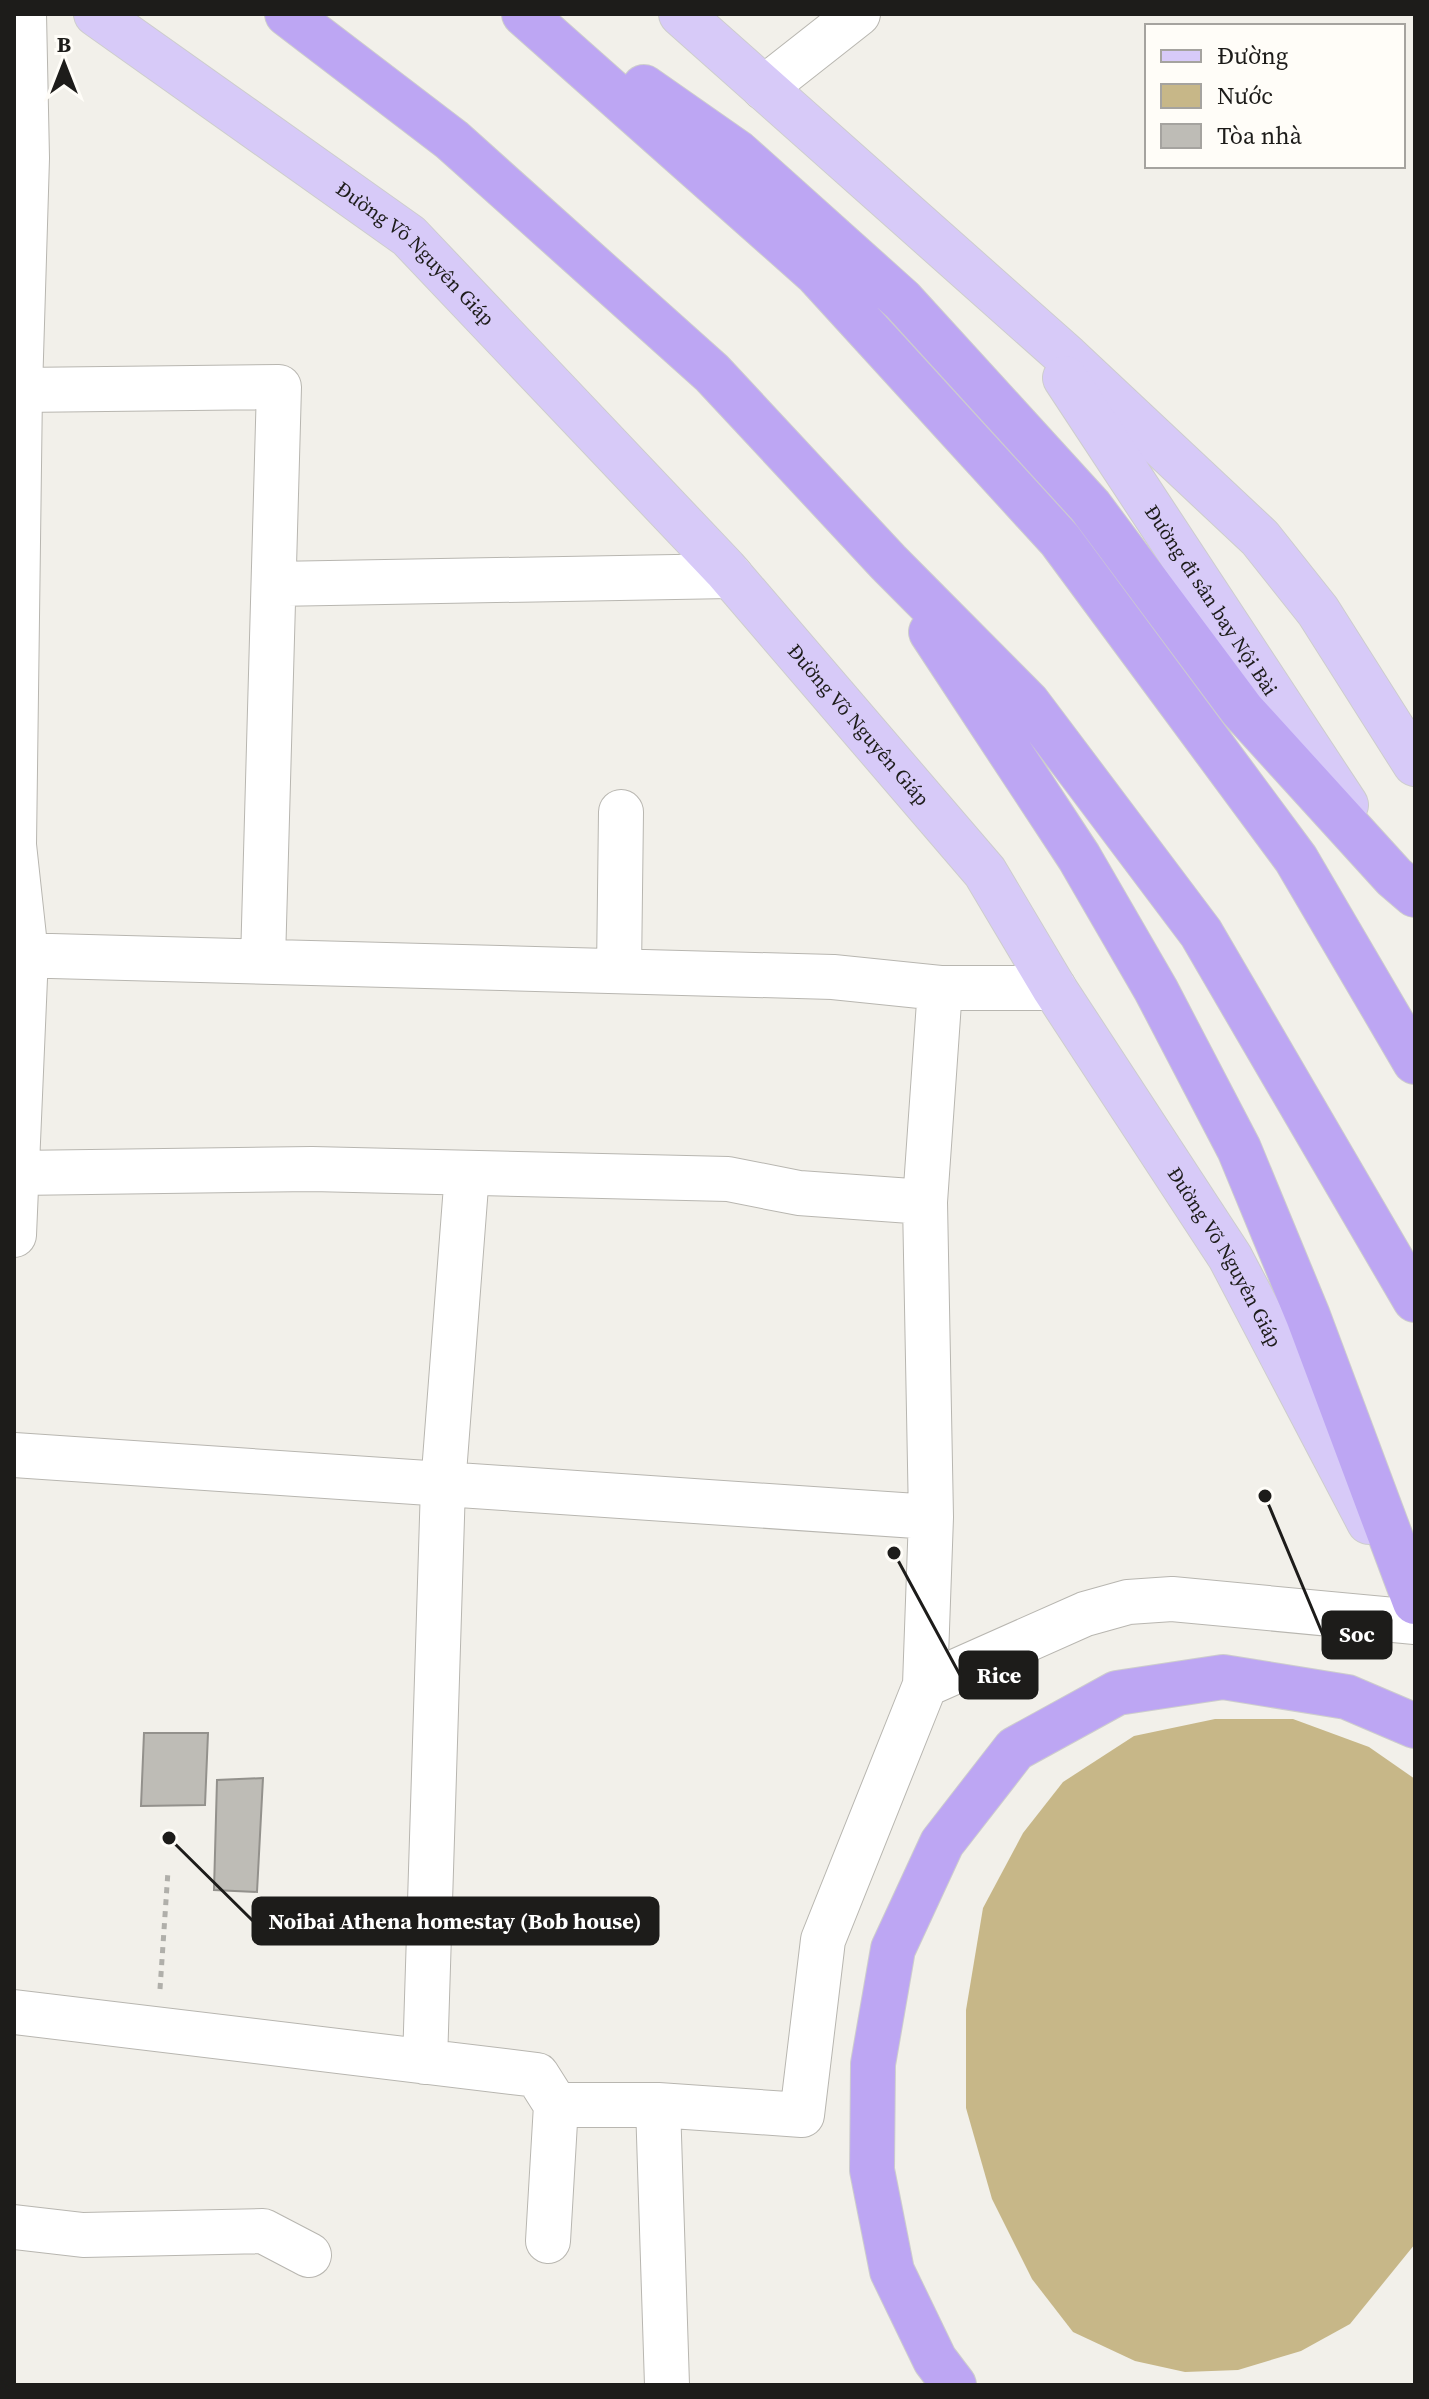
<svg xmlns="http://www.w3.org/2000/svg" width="1429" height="2399" font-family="'Source Serif 4',serif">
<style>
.water{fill:#c7b788}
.building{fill:#bebcb6;stroke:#93918c;stroke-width:2}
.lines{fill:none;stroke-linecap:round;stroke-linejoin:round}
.minor-casing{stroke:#b8b6b0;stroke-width:46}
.major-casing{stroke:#cdcdcd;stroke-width:46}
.highway-casing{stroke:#cdcdcd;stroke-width:46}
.path{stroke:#b0afaa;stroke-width:5;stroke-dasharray:6 6;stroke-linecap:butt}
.minor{stroke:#fff;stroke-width:44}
.major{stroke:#d7caf8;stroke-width:44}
.highway{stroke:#bda6f3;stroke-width:44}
.labels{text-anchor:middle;stroke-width:6;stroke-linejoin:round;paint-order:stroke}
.street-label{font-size:20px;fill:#1d1c1a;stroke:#fffdf8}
.leader{fill:none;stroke:#1d1c1a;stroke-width:3}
.callout-dot{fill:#1d1c1a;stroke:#fffdf8;stroke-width:3}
.callout{fill:#1d1c1a;stroke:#1d1c1a;stroke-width:3}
.callout-label{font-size:22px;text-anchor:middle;font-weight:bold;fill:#fff}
</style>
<rect width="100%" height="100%" fill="#f2f0ea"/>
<path class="water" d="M1215,1719h78l76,28 46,32v465l-65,80 -49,27 -63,19 -53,2 -50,-11 -62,-29 -41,-53 -40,-80 -26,-91v-98l17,-102 40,-75 40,-51 71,-46z"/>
<path class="building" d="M144,1733h64l-3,72 -64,1z
M263,1778l-6,114 -43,-2 3,-110z"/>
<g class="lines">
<defs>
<path id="minor" d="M764,88l94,-74
M20,390l259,-3 -16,574
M274,584l457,-8
M14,955l819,22 107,11h114
M619,971l2,-159
M17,1173l295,-4 416,10 71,14 126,9
M14,1235l12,-280 -12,-110 6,-455 7,-232 -3,-144
M14,1455l917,62
M925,1685l160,-71 43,-12 44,-3 243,23
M14,2012l523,63 19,30h102l144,10 21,-175 102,-255 6,-168 -6,-315 15,-214
M425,2062l18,-576 24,-313
M658,2105l9,280
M14,2227l69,8 180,-4 46,24
M548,2241l8,-136"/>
<g id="major">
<path id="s1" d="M96,14l313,222 316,333 260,303 69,116 176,269 139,265"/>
<path d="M681,14l386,343 193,181 58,73 97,153"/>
<path id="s2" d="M1065,378l281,427"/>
</g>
<path id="highway" d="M287,14l165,126 260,233 176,189 140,141 173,230 214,367
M524,14l292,259 244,267 236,319 119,203
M644,87l93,65 165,148 188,206 152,204 152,167 21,18
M931,632l148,225 77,133 83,159 69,167 107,286
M954,2385l-19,-25 -43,-89 -20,-101 1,-106 20,-115 49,-106 73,-94 102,-56 106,-16 124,20 68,29"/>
</defs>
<use href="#minor" class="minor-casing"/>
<use href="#major" class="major-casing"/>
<use href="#highway" class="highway-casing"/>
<path class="path" d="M160,1989l8,-118"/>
<use href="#minor" class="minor"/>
<use href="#major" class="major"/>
<use href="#highway" class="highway"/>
</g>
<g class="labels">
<g class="street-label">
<text dy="7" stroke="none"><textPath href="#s1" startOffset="400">Đường Võ Nguyên Giáp</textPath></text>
<text dy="7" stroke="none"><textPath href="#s2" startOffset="266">Đường đi sân bay Nội Bài</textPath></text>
<text dy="7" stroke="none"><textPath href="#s1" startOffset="1048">Đường Võ Nguyên Giáp</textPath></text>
<text dy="7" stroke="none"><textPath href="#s1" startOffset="1696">Đường Võ Nguyên Giáp</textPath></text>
</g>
</g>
<path class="leader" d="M1265 1496L1323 1635M894 1553L960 1675M169 1838L253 1921"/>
<g class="callout-dot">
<circle cx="1265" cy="1496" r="8"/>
<circle cx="894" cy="1553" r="8"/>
<circle cx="169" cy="1838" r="8"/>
</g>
<g class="callout">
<rect x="1323" y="1612" width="68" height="46" rx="8"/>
<rect x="960" y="1652" width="77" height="46" rx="8"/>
<rect x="253" y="1898" width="405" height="46" rx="8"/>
</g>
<g class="callout-label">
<text x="1357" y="1642">Soc</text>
<text x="999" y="1683">Rice</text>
<text x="455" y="1929">Noibai Athena homestay (Bob house)</text>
</g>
<rect width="1429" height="2399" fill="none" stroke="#1d1c1a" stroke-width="32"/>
<rect x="1145" y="24" width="260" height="144" fill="#fffdf8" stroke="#a5a39f" stroke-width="2"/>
<rect x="1161" y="50" width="40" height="12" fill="#d7caf8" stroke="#a5a39f" stroke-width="2"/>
<text x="1217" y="64" font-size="24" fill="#1d1c1a">Đường</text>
<rect x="1161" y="84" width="40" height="24" fill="#c7b788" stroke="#a5a39f" stroke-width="2"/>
<text x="1217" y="104" font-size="24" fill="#1d1c1a">Nước</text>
<rect x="1161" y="124" width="40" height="24" fill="#bebcb6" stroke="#a5a39f" stroke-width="2"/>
<text x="1217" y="144" font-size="24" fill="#1d1c1a">Tòa nhà</text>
<g transform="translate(64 64)" stroke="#fffdf8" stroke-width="6" paint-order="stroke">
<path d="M0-6L14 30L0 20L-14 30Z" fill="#1d1c1a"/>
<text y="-12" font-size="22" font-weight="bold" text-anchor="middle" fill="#1d1c1a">B</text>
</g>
</svg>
